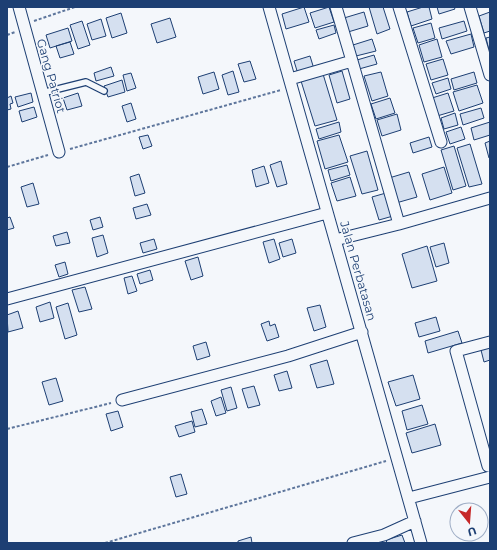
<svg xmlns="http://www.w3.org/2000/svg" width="497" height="550" font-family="Montserrat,sans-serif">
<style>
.building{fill:#d5e0f0;stroke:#1d3f73}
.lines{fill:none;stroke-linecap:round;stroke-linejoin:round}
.lane-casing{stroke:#1d3f73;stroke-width:8}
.street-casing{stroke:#1d3f73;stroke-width:13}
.path{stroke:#5e769c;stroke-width:2;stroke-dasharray:3 2;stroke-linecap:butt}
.lane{stroke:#f4f7fb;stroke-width:5.5}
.street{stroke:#f4f7fb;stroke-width:11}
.labels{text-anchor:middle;stroke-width:3;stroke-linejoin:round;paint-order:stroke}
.street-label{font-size:12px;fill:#1d3f73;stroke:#f4f7fb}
</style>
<rect width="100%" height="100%" fill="#f4f7fb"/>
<path class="building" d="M304,7l5,15 -23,7 -4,-15z
M329,7l5,15 -19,6 -5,-15z
M369,7h14l7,22 -13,5z
M423,7h6l3,12 -21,7 -4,-14z
M437,7h17l1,2 -16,5z
M364,12l4,14 -20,6 -4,-14z
M490,12v19l-6,2 -5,-17z
M121,13l6,20 -15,5 -6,-20z
M170,18l6,19 -19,6 -6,-19z
M101,19l5,17 -14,4 -5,-16z
M82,21l8,24 -12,4 -8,-24z
M464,21l3,10 -25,8 -3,-11z
M431,23l4,15 -17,5 -5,-15z
M334,25l2,8 -17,6 -3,-9z
M68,28l4,13 -22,7 -4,-13z
M471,34l3,13 -23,7 -5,-13z
M490,37v13h-1l-3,-12z
M372,39l4,12 -20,5 -3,-11z
M437,39l5,18 -18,5 -5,-17z
M70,42l4,12 -14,4 -4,-12z
M374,55l3,9 -18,5 -2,-9z
M310,56l4,13 -16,5 -4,-13z
M443,59l5,16 -17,5 -5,-16z
M250,61l6,18 -12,3 -6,-18z
M111,67l3,9 -18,5 -2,-8z
M233,71l6,21 -11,3 -6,-20z
M342,71l8,28 -13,4 -8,-28z
M214,72l5,17 -16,5 -5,-17z
M381,72l7,24 -16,5 -8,-25z
M474,72l3,11 -23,7 -3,-11z
M131,73l5,15 -9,3 -4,-16z
M323,74l14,46 -22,6 -14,-45z
M448,78l3,11 -15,5 -4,-11z
M122,80l3,12 -17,5 -4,-11z
M477,85l6,18 -24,8 -6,-19z
M31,93l2,9 -15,5 -3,-10z
M78,93l4,13 -15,4 -4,-12z
M448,93l6,18 -17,5 -5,-18z
M11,96l2,7 -3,1 1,5 -4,1v-12z
M390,98l5,15 -19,6 -5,-15z
M131,103l5,16 -9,3 -5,-16z
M34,107l3,10 -15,5 -3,-11z
M481,108l3,10 -21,7 -3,-11z
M455,113l3,12 -14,4 -3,-11z
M397,114l4,16 -19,6 -5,-16z
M339,122l2,10 -22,7 -3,-10z
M490,122v13l-16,5 -3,-12z
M461,127l4,12 -15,5 -4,-12z
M148,135l4,11 -9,3 -4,-12z
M339,135l9,27 -23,7 -8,-28z
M429,137l3,10 -19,6 -3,-10z
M490,141v17h-1l-4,-15z
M470,144l12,40 -13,3 -12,-39z
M454,146l12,40 -13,4 -12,-40z
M367,151l11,39 -16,4 -12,-38z
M281,161l6,23 -10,3 -7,-22z
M347,165l3,10 -19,6 -3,-11z
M264,166l5,17 -13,4 -4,-17z
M444,167l8,26 -22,7 -8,-26z
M409,172l8,25 -21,6 -7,-25z
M139,174l6,19 -10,3 -5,-19z
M350,177l6,19 -19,5 -6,-18z
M33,183l6,21 -12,3 -6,-20z
M386,193l7,23 -14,4 -7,-23z
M147,204l4,11 -15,4 -3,-11z
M10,217l4,11 -7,2v-12z
M100,217l3,10 -10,3 -3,-10z
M67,232l3,11 -14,3 -3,-10z
M103,235l5,18 -11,4 -5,-19z
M154,239l3,10 -14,4 -3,-10z
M274,239l6,20 -11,4 -6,-21z
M292,239l4,14 -13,4 -4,-14z
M444,243l5,20 -13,4 -6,-20z
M427,246l10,35 -25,7 -10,-34z
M198,257l5,19 -12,4 -6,-19z
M65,262l3,12 -9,3 -4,-12z
M150,270l3,10 -13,4 -3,-10z
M132,276l5,15 -9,3 -4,-16z
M85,287l7,22 -13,3 -7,-22z
M50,302l4,16 -14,4 -4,-15z
M68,303l9,32 -12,4 -9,-32z
M320,305l6,22 -12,4 -7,-23z
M18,311l5,17 -15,4 -1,-17z
M436,317l4,14 -21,6 -4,-14z
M269,321l1,5 5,-2 4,13 -12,4 -6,-17z
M458,331l4,12 -34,10 -3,-12z
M206,342l4,14 -13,4 -4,-14z
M490,347v13l-6,2 -3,-12z
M327,360l7,24 -17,4 -7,-23z
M287,371l5,17 -13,3 -5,-16z
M413,375l7,24 -24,7 -8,-24z
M56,378l7,23 -14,4 -7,-23z
M254,386l6,19 -12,3 -6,-19z
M231,387l6,21 -10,3 -6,-21z
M221,397l5,16 -10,3 -5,-15z
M422,405l6,19 -21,6 -5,-19z
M202,409l5,15 -12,3 -4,-15z
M118,411l5,16 -12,4 -5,-17z
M192,421l3,11 -16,5 -4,-11z
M435,424l6,21 -29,8 -6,-20z
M181,474l6,20 -11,3 -6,-20z
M402,535l3,8h-18l-1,-3z
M251,537l1,6h-14v-2z"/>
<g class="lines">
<defs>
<path id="lane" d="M42,93l44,-11 18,9"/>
<path id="street" d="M19,7l40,145
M269,7l152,536
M336,7l16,54
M399,7l42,135
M470,7l20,68
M290,79l62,-18 47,163
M335,240l64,-16 91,-26
M7,299l320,-86
M490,342l-34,9 32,115 2,-1
M122,400l166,-44 74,-24
M409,498l81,-21
M353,543l31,-8 31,-14"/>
</defs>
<use href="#lane" class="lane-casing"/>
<use href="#street" class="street-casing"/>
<path class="path" d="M34,21l41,-14
M7,35l8,-3
M70,149l211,-59
M7,167l41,-12
M7,429l104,-26
M105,543l281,-82"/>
<use href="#lane" class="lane"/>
<use href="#street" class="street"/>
</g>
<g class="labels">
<g class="street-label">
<text transform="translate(51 76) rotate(74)" y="4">Gang Patriot</text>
<text transform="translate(358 271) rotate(74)" y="4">Jalan Perbatasan</text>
</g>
</g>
<rect width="497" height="550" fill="none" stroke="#1d3f73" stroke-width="16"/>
<g transform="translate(469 522) rotate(163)"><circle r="19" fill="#f4f7fb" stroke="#9eadc5"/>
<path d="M0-3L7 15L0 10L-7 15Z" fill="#c62828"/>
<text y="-6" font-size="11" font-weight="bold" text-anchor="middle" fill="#1d3f73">U</text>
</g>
</svg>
